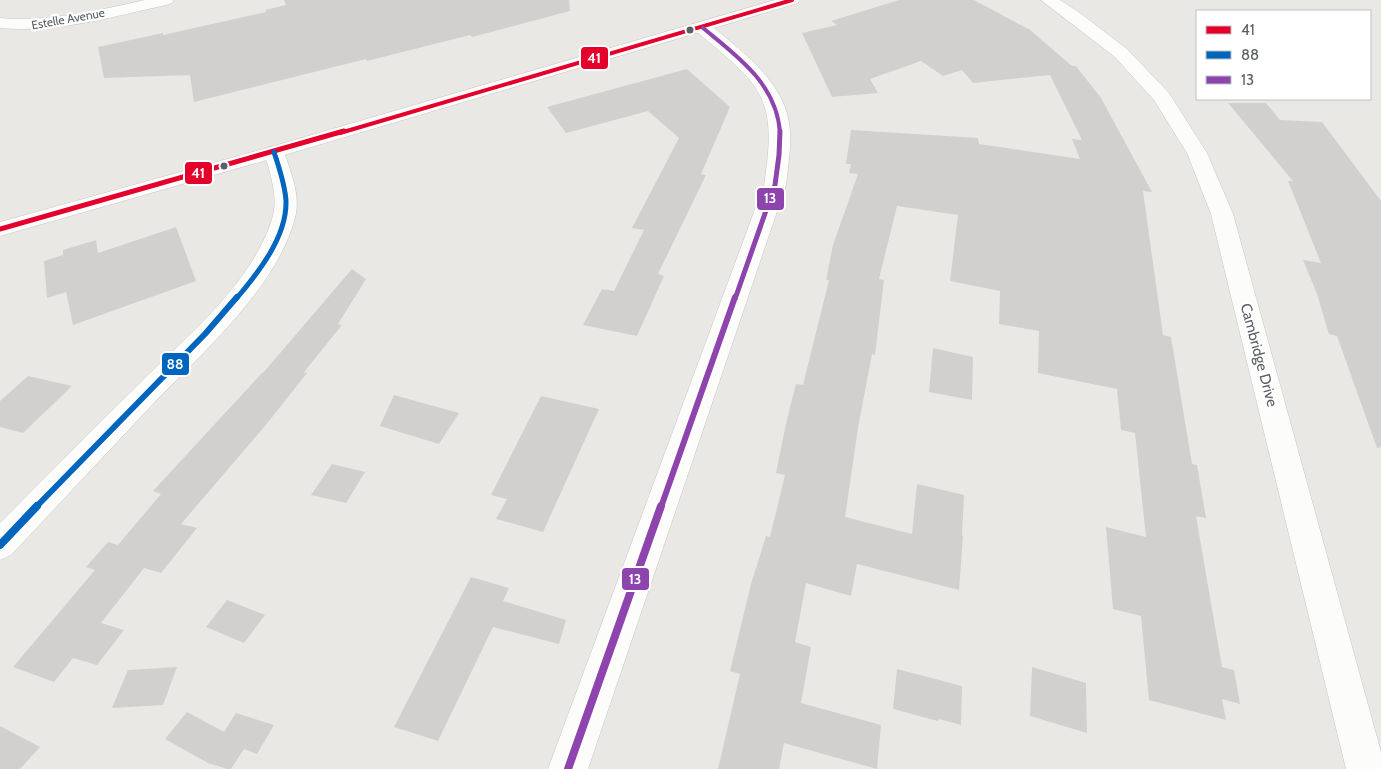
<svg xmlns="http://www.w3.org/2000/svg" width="1381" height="769" font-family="Cabin,sans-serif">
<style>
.building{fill:#d2d0cf}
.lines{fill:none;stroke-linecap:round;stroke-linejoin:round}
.street-casing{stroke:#c6c6c6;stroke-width:1}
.secondary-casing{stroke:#c5c6c6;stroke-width:1}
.street{fill:#fcfcfb;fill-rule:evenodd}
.secondary{fill:#fcfcfb;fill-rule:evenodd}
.bus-1-far1-casing{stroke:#fff;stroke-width:6}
.bus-1-casing{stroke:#fff;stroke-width:8}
.bus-2-far2-casing{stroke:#fff;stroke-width:8}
.bus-2-far1-casing{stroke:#fff;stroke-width:10}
.bus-2-casing{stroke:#fff;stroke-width:12}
.bus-3-far3-casing{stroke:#fff;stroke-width:6}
.bus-3-far2-casing{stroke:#fff;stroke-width:8}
.bus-3-far1-casing{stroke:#fff;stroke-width:10}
.bus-3-casing{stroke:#fff;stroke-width:12}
.bus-1-far1{stroke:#e4002b;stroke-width:4}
.bus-1{stroke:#e4002b;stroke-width:5}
.bus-2-far2{stroke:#0065bd;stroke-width:5}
.bus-2-far1{stroke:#0065bd;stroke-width:6}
.bus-2{stroke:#0065bd;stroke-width:8}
.bus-3-far3{stroke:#8e44ad;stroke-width:4}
.bus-3-far2{stroke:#8e44ad;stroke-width:5}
.bus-3-far1{stroke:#8e44ad;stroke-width:6}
.bus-3{stroke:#8e44ad;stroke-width:8}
.bus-dot{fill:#5a6063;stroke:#fff;stroke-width:2}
.labels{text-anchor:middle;stroke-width:4.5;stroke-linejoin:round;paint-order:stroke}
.far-street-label{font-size:12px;fill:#5a6063;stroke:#fff}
.street-label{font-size:15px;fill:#5a6063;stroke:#fff}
.line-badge{stroke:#fff;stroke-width:2}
.badge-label{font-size:14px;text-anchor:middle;font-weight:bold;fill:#fff}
</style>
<rect width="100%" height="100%" fill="#eae8e5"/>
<path class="building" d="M284,0h285l1,11 -98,26 -2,-2 -103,26 -1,-2 -172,43 -4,-27 -86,3 -6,-31 65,-14v2l103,-23 -1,-2 21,-5z
M899,0h75l56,30 42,36h4l25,32 51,94 -9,-1 20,144 8,2 21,127 5,1 9,53 -10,-2 26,151 12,3 6,34 -18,-5 4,21 -77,-20 -8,-84 -28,-7 -7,-82 40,10 -11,-104 -14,-3 -4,-41 -79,-16 1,-42 -40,-7 1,-33 -50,-10 8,-66 -61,-9 -18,73 5,1 -9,75 -3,-1 -14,74 -13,89 67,17 5,-50 47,11 -2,40 1,1 -4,54 -102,-26 -6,32 -45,-13 -11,59 16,5 -10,56 80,22 -4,44 -93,-26 -5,26h-61l22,-95 -10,-3 21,-87 15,-48 4,1 15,-62 -9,-2 11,-54 9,-35 7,1 26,-105h-3l7,-35 25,-71 -9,-1 2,-9h-5l5,-34 127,8 1,6 101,15 -8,-20 10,1 -32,-65 -77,8 -11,-13 -19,6 -22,-15 -51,18 8,14 -46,4 -30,-64 35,-8 -6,-4z
M687,69l43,38 -29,67 5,1 -48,99 6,2 -27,60 -54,-11 19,-36 12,2 30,-61 -12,-2 47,-90 -31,-27 -82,22 -19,-26z
M1228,103h38l14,17 42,2 59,79v246l-4,1 -40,-112 -8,-2 -12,-40 -14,-34 18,3 -33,-82h5z
M176,227l20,54 -123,44 -7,-33 -19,6 -3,-37 19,-6v-5l33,-10 2,13z
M352,269l14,10 -28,45 4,1 -38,47 3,1 -42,53 -84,98 16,4 -36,45 -17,-5 -43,55 23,7 -27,35 -24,-7 -19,24 -41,-15 82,-97 -9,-3 22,-25 10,3 43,-51 -8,-3 109,-118h1z
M933,348l40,9 -1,43 -43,-8z
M28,376l44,10 -49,47 -23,-6v-26z
M394,395l65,18 -20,31 -59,-18z
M541,396l58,13 -56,123 -47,-13 11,-20 -16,-4z
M332,464l33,8 -19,31 -35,-8z
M471,577l38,11 -6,13 63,19 -7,24 -66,-17 -55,114 -44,-14z
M227,600l38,15 -21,28 -38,-16z
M177,667l-14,38 -51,3 16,-38z
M1032,667l54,16 1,50 -57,-17z
M897,669l65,17 -1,39 -22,-6 -1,2 -45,-12z
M187,712l37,20 12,-19 38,12 -17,29 -13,-5 -13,20h-4l-19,-6 -43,-24z
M0,726l40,21 -20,22h-20z"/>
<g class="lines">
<defs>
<path id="street" d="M145,0h29l-2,3 -6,2c-55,12 -109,28 -166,23v-10c50,4 96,-7 145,-18z
M1041,0h19l20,13 47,36 42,44 38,60 26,61 148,538v17h-35l-135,-555 -24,-61 -33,-53 -39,-43z
M703,23l6,1c35,29 78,59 81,107 1,18 -2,36 -4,54l-198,584h-40l216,-584c14,-88 -2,-99 -67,-153l-2,-4 2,-4z
M274,146l7,2 3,4c7,21 17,44 11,66 -18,70 -95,137 -144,188 -47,50 -93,99 -140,149l-11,5v-37c46,-46 91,-92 137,-137 47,-47 115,-102 135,-167 7,-22 -2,-46 -8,-67l3,-4z"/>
<path id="secondary" d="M775,0h25l-2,3 -517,153 -281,80v-14l267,-74z"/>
</defs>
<use href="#street" class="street-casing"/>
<use href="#secondary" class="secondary-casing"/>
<use href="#street" class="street"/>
<use href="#secondary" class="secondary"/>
<defs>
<path id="bus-1-far1" d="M340,133l452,-133"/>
<path id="bus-1" d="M0,229l344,-98"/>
<path id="bus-2-far2" d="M236,299c22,-26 51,-62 50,-98 -1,-17 -7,-33 -12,-49"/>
<path id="bus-2-far1" d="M36,507l169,-173 32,-37"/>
<path id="bus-2" d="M0,545l37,-39"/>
<path id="bus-3-far3" d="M703,28c34,28 74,56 77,105"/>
<path id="bus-3-far2" d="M735,299l40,-114 4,-30 1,-24"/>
<path id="bus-3-far1" d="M661,507l74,-210"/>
<path id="bus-3" d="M568,769l93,-263"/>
</defs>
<use href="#bus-1-far1" class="bus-1-far1-casing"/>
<use href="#bus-1" class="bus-1-casing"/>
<use href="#bus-2-far2" class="bus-2-far2-casing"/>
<use href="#bus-2-far1" class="bus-2-far1-casing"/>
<use href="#bus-2" class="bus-2-casing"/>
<use href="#bus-3-far3" class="bus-3-far3-casing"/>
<use href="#bus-3-far2" class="bus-3-far2-casing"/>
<use href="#bus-3-far1" class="bus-3-far1-casing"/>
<use href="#bus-3" class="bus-3-casing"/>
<use href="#bus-1-far1" class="bus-1-far1"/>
<use href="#bus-1" class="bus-1"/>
<use href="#bus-2-far2" class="bus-2-far2"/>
<use href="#bus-2-far1" class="bus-2-far1"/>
<use href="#bus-2" class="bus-2"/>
<use href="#bus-3-far3" class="bus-3-far3"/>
<use href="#bus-3-far2" class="bus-3-far2"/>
<use href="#bus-3-far1" class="bus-3-far1"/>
<use href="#bus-3" class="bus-3"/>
</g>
<g class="bus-dot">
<circle cx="690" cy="30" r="4.5"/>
<circle cx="224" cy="166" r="4.5"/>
</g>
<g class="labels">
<g class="far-street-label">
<text transform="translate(68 19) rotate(-10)" y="4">Estelle Avenue</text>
</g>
<g class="street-label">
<text transform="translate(1259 355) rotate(75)" y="5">Cambridge Drive</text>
</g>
</g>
<g class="line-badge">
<rect x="580" y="46" width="29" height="24" rx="5" fill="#e4002b"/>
<rect x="184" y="161" width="29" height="24" rx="5" fill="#e4002b"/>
<rect x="756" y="187" width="29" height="24" rx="5" fill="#8e44ad"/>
<rect x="161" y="352" width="29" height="24" rx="5" fill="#0065bd"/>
<rect x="621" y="567" width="29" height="24" rx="5" fill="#8e44ad"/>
</g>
<g class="badge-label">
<text x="594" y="63">41</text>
<text x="198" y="178">41</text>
<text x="770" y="203">13</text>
<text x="175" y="369">88</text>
<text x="635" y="584">13</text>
</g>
<rect x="1196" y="10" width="175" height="90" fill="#ffffff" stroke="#bdbfc1"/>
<rect x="1206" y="26" width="25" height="8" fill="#e4002b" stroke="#bdbfc1"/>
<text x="1241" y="35" font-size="15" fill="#5a6063">41</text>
<rect x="1206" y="51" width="25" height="8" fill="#0065bd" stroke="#bdbfc1"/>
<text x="1241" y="60" font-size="15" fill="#5a6063">88</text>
<rect x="1206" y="76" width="25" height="8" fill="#8e44ad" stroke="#bdbfc1"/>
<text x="1241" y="85" font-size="15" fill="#5a6063">13</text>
</svg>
